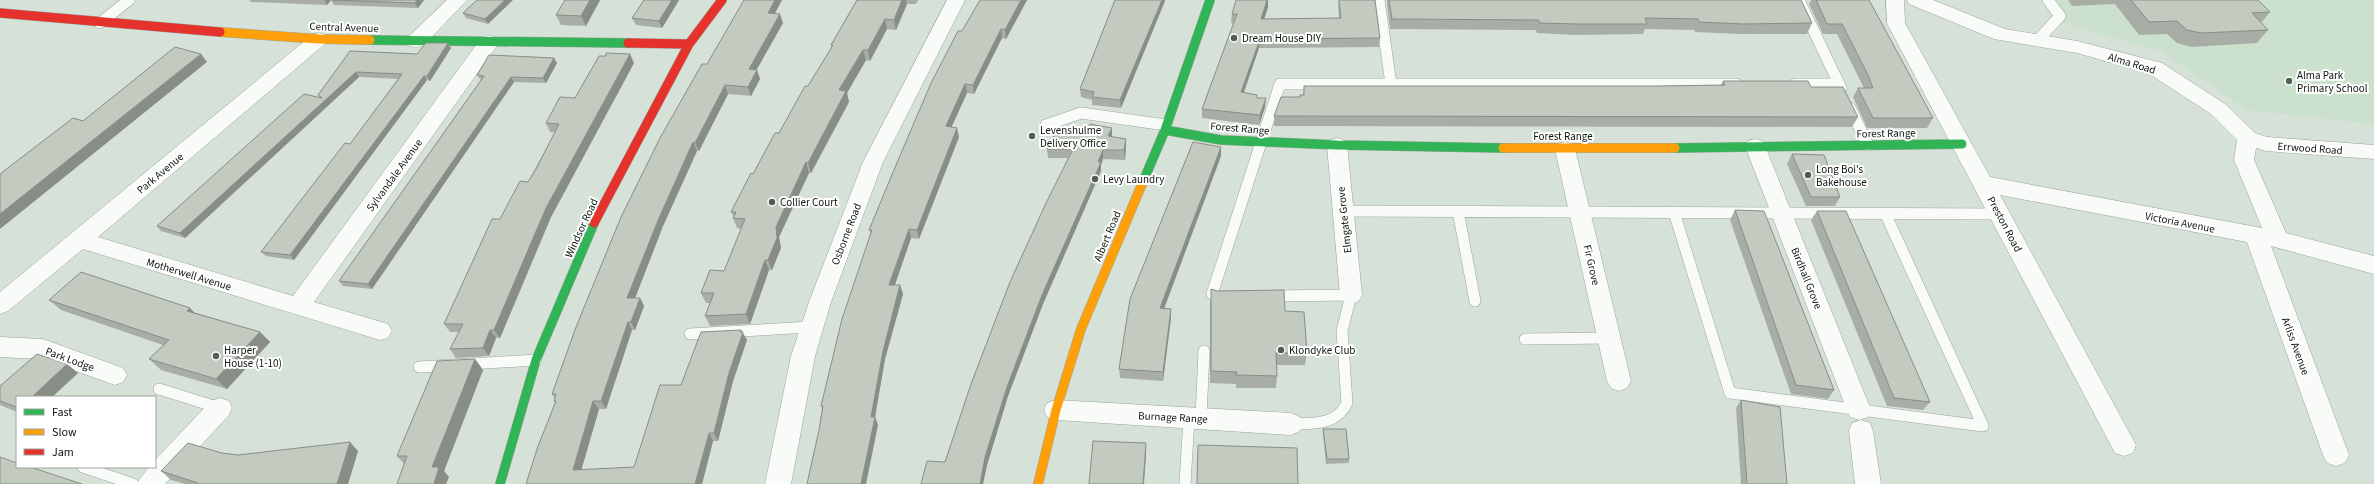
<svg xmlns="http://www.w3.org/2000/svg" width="2374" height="484" font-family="'Source Sans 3',sans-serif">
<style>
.built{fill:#cbe1ce}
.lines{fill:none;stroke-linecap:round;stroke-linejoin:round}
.lane-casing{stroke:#9ba49c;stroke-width:12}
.street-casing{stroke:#9ba49c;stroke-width:1}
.fast-casing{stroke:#9ba49c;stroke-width:10}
.slow-casing{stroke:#9ba49c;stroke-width:10}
.jam-casing{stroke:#9ba49c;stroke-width:10}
.lane{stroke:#f9fbf9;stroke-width:11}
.street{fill:#f9fbf9;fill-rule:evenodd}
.fast{stroke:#30b455;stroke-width:9}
.slow{stroke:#ff9f0a;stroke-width:9}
.jam{stroke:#e5322d;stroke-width:9}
.wall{fill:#a8aea5}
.shaded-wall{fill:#888d86}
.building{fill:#c3cac0;stroke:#888d86}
.poi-dot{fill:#535d54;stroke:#fff;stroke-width:1.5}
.labels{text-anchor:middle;stroke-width:4;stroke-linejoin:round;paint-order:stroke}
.street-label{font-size:11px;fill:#0d160e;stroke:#fff}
.poi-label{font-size:11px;fill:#0d160e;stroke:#fff;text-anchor:start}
</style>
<rect width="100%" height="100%" fill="#d6e2d7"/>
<path class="built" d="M2041,0h333v124l-128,-14 -84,-58 -104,-30z"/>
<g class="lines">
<defs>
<path id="lane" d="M1379,0l12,84
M1799,0l42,88
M100,23l29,-23
M2038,40l22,-24 -12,-16
M1795,84h44
M1850,108l18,37
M1046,125l35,-12 85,12
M1343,211l657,3
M1458,211l17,90
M1674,212l56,181 253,33 -98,-213
M1271,296l80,-1 -9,36 5,72c-11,23 -34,20 -56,21
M1221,297l-9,-3 68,-210h456
M690,334l121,-7
M1525,339l84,-1
M419,367l117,-7
M159,389l61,19
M1201,418l3,-67
M83,467l50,17
M1185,484l4,-66"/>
<path id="street" d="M447,0h20l-44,46 -7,1 -7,-1 -3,-5 3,-5z
M947,0h18l-82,162 -52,140 -16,54 -24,128h-26l26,-128 18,-54 54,-140z
M1886,0h18l1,23 85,154 272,51 -28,-68 3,-20 -26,-26 -63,-41 -71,-20 -83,-14 -85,-35 -2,-4h26l72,29 72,12 85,22 63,41 30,29 12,4 107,8v14l-108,-8 -10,-3 -2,12 32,73 88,23v18l-103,-28 78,209 -4,8 -9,3 -9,-3 -4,-8 -76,-213 -247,-47 136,250 -3,8 -9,3 -9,-3 -225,-424 -3,-6z
M319,33l7,2 3,4 -3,4 -228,194 195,59 189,-259 7,-1 7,1 3,5 -3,5 -182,255 74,22 4,7 -4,7 -8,2 -297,-91 -75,62 -8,3v-22l312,-257z
M1337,138l7,2 3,5 15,150 -3,6 -8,3 -8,-3 -3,-6 -13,-150 3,-5z
M1755,139l7,2 3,5 106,264 -3,7 -9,3 -9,-3 -3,-7 -102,-264 3,-5z
M1565,142l7,2 3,5 56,232 -4,7 -8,3 -8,-3 -4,-7 -52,-232 3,-5z
M0,337l43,2 80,29 4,7 -4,7 -8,3 -73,-26 -42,-2z
M220,398l9,3 3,7 -3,7 -64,69h-29l13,-17h6v-7l56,-59z
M1056,400l235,13 9,4 3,7 -3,7 -9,4 -235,-15 -9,-3 -3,-7 3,-7z
M1861,420l9,3 3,8 8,53h-26l-6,-53 3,-8z"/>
<path id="fast" d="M370,40l258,3
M1165,130l56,10 116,5 166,3
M1675,148l287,-4
M1142,184l23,-54 45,-130
M500,484l36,-124 58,-137"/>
<path id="slow" d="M220,32l99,7 51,1
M1503,148h172
M1038,484l18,-74 25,-81 61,-145"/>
<path id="jam" d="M0,13l220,19
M628,43l61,1
M594,223l95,-179 33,-44"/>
</defs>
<use href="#lane" class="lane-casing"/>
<use href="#street" class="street-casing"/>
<use href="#fast" class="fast-casing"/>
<use href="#slow" class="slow-casing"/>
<use href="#jam" class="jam-casing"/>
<use href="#lane" class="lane"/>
<use href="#street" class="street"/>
<use href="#fast" class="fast"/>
<use href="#slow" class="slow"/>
<use href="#jam" class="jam"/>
</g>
<path class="wall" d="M249,0h175l-6,8 -84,-3 -3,-5 -4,5 -76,-3z
M477,0l11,24 -22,-6 -3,-5z
M565,0h35l-14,26 -25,-1 -5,-10z
M644,0h35l-17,28 -26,-3 -4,-7z
M857,0h61l-2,4h-9l-11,26 -9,-1 -17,32 -4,-1 -19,33 2,9 -38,71h-2l-30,64 2,11 -9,22h-3l-19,54 -40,2 -5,-10 5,-13h-4l-5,-10 23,-22 17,-42 -4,-1 -4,-10 1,-1 -3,-5 22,-38 79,-126 -1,-3z
M1027,0l-21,39 -4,-1 -28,56 -7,-1 -16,34 8,10 -40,102 -8,-1 -16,47h5l3,9 -18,65 -10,58 3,8 -59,5 3,-21 -1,-3 50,-172 -2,-4 93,-199z
M1115,0h50l-44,108 -29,-3v-5l-11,-3 -1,-8z
M1339,0h36l5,38 -1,9 -120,1 -15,45 13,2v3l8,9 -6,18 -57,-7v-9l32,-85 -3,-1 1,-9 36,-7 -4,12 75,-1 -1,-12z
M1387,0h414l11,23 -5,11h-69l-43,-2 -1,-2 -49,-1 -2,5 -68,1 -38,-2 -1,-3 -146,-1 -3,-26z
M1811,0h58l64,118 -6,10h-60l-14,-31 5,-9h6l-27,-54h-14l-14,-30z
M2068,0h190l12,12 -9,11 7,7 -11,13 -66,4 -14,-4 -10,-9 -28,1 -24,-31 -43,2z
M775,13l8,10 -27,47h1l3,9 -9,17 -23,-2 -29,57h-2l-34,75 -28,72h5l4,8 -9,24h-3l-26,79h-7l-18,61 53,-3 47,-82 60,-55 6,10 -14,41 -15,60h-5l-11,43h-176l29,-82 -1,-1 1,-2 -3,-5 155,-330z
M448,43l3,5 -21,33 -3,-1 -133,180 -28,-4 -5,-4 89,-108 49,-65 -40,-2 -174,161 -24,-7 -4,-5 163,-128 -2,-3 32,-44 67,3z
M557,63l-11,20 -32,-1 -142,207 -29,-3 -4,-5 142,-201 -4,-5z
M634,63l-83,154 -51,121h-4l-7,18 -33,2 -6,-9 9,-17h-9l-6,-8 56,-105 28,-37 27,-50h-5l-4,-9 29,-25z
M1723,81l88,6 47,30 -6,10 -578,-1v-10l29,-21 1,-9h355l62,-1z
M1112,137l14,11 -1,12 -22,-1 -2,6v6l-58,133 -35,92 -21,69 -4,19h-62l24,-22 123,-304h-20l-1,-9z
M1792,154l48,43 -5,9h-29l-19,-42z
M1221,156l-57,152 7,1v9l-8,63 -43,-3 -1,-9z
M1735,210l99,180 -6,9 -37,-5 -61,-174z
M1817,211l113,191 -7,8 -36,-4 -76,-186z
M1217,291l68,20 22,42 -2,12h-28v11l-1,12h-40v-4l-26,-1v-82z
M49,300l147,13 64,19 10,10 -43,47 -66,-19 -12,-11 14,-14 -102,-35z
M475,359l8,11 -39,101 5,6 -45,-13 -7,-8z
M78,373l-26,24h-35v15l-17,-7v-19z
M1741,400l46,84h-46l-5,-76z
M1323,429l26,30v4l-23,1 -3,-30z
M358,451l-10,33h-163l-14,-4 -10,-9 61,-18 16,2z"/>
<path class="shaded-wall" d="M324,0h7l-4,5z
M417,0h7l-6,8 -3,-5z
M505,0h8l-25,24 -3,-5z
M590,0h10l-14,26 -5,-10z
M672,0h7l-17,28 -3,-7z
M775,0h7l-11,21 -3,-8z
M902,0h4l1,4 -11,26 -2,-10z
M1021,0h6l-21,39 -1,-9z
M1162,0h3v1l-44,107 -1,-8z
M1267,0h1v7l-7,22v-10z
M780,14l3,9 -31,55 -3,-9z
M885,19l2,10 -17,32 -2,-11z
M1001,29l1,9 -28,56 -1,-9z
M1260,39l-1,9 -19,54 1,-10z
M448,43l3,5 -21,33 -3,-5z
M863,50l3,10 -19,33 2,9 -38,71 -3,-10 31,-73z
M201,54l6,8 -207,167v-15z
M630,54l4,9 -83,154 -51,121 -6,-8 52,-122z
M554,58l3,5 -11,20 -3,-5z
M757,70l3,9 -9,17 -3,-9z
M356,72l3,5 -174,161 -5,-5z
M424,76l3,4 -133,180 -4,-5z
M511,77l3,5 -142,207 -4,-5z
M965,84l2,9 -19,42 -2,-9z
M725,85l3,9 -29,57 -4,-8z
M1266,98l-1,9 -6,18 1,-10z
M957,128l2,9 -40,102 -2,-9z
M1112,128v9l-4,-1z
M1126,139v9l-1,12 -1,-10z
M693,142l4,9 -34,75 -31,80 -5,-8 32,-80z
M1221,147v9l-60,161 -1,-9z
M1103,150v9l-2,6v6l-58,133 -35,92 -21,69 -4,19h-3l5,-27 22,-70 35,-92z
M806,162l3,11 -30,64 2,11 -9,22 -4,-10 8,-33z
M909,229l2,9 -19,55 -3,-8z
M765,260l4,10 -19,54 -4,-10z
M900,285l3,9 -18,65 -10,58 3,8 -12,59h-5l10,-67 12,-66z
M640,298l4,8 -9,24 -4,-8z
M190,308l11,11 -14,-8z
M1171,309v9l-8,63v-9z
M628,322l4,8 -26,79 -5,-8z
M490,330l6,8 -7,18 -6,-8z
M741,330l6,10 -14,41 -15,60 -4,-8 15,-60z
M260,332l10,10 -43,47 -11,-10z
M475,359l8,11 -39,101 5,6 -3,7h-12l-2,-17z
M67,364l11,9 -26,24h-20z
M593,401l6,8 -20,69 -6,-8z
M709,433l4,8 -11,43h-7z
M350,442l8,9 -10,33h-11z
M1146,443v12l-2,29h-1z"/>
<path class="building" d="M332,0h85l-2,3z
M477,0h28l-20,19 -22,-6z
M565,0h25l-9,16 -25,-1z
M644,0h28l-13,21 -27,-3z
M744,0h31l-7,13 12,1 -31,55 8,1 -9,17 -23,-2 -30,58 -2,-1 -34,76 -32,80h13l-9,24h-3l-27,79h-8l-20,69 61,-3 26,-82h21l20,-53 40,-2 -1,2h3l-14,41 -15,60h-5l-14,51h-169l12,-38 18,-45h-2l2,-7h-4l24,-67 45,-110 39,-79 42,-74h5z
M857,0h45l-8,20 -9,-1 -17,31h-5l-24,40 7,1 -38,72 -2,-1 -30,65 1,11 -9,22h-3l-19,54 -41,2 9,-23h-13l9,-23 14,1 21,-52 -12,-1 3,-6h-5l20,-39 2,1 22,-41h4l26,-47h3l25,-41h-2z
M980,0h41l-16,30 -4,-1 -28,56 -8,-1 -19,42 11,2 -40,102 -8,-1 -20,56h11l-17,66 -12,66h4l-14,67h-54l12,-54 4,-24h-2l21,-87 30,-89h-3l27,-65 35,-82 27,-52h4z
M1115,0h47l-42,100 -28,-3 2,-5 -14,-3z
M1236,0h31l-6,19 80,-1 -2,-18h36l5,38 -120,1 -19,53 16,3v3h9l-6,17 -58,-6 35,-95h-5z
M1389,0h412l11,23 -69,1 -44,-2 -1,-3 -53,-1 2,6h-69l-39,-1v-3l-147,-1z
M1816,0h53l64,118h-60l-15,-30h15l-5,-13 -26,-51h-15z
M2131,0h127l12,12 -18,1 16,17 -67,3 -14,-3 -10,-9 -28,1z
M426,43h22l-21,33h-3l-134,179 -29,-3 84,-109 5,1 52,-70 -46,-2 -176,161 -23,-7 147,-132 18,4 -4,-3 32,-44 67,3z
M175,47l26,7 -201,160v-40l73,-56 10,3z
M606,53l24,1 -84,154 -52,122h-4l-7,18 -33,1 13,-25h-19l48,-105h8l20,-38 8,1 8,-13 23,-45 -13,-1 14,-26 15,1 24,-42h7z
M489,55l65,3 -11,20 -32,-1 -143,207 -29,-3 145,-205 -7,-1z
M1723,81h85l3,6h32l15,30 -584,-1 7,-19h19v-2h4v-9h355l66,-1z
M1090,124l22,4 -4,8 18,3 -2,11h-21l-5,12h3l-59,133 -35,92 -22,70 -5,27h-59l6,-23 18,1 26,-78 39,-102 37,-81 26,-52h-26l11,-21 28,4z
M1193,142l28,5 -61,161 11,1 -8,63 -44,-3 11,-70z
M1792,154l32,1 16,42h-29z
M1735,210l29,1 70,179 -38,-5z
M1817,211h29l84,191 -36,-4z
M81,272l109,36 -3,3 73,21 -44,47 -67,-20 20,-19 -120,-40z
M1211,289l6,2 67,-1 1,21 19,1 3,41h-31l1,23 -41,-1 1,-3 -26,-1z
M37,354l30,10 -35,33h-15v10l-17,-6v-15z
M475,359l-43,108h7l-5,17h-37l10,-28h-10l40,-95z
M1741,400l39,7 7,77h-40z
M1323,429h23l3,30h-22z
M1093,441l53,2 -3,41h-54z
M350,442l-13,42h-140l1,-1 -37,-12 27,-28 34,10 16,2z
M1198,445l99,3 1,36h-101z
M0,457l17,6v4h13l52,17h-82z"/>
<g class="poi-dot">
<circle cx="1234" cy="38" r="4"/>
<circle cx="2289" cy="81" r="4"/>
<circle cx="1032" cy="136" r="4"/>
<circle cx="1808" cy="175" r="4"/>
<circle cx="1095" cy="179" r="4"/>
<circle cx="772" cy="202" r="4"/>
<circle cx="1281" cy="350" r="4"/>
<circle cx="216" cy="356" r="4"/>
</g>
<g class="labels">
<g class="street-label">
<text transform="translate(344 27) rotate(2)" y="4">Central Avenue</text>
<text transform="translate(2132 63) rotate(17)" y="4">Alma Road</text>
<text transform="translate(1240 128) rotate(5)" y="4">Forest Range</text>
<text transform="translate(1886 133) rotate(-1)" y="4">Forest Range</text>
<text x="1563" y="140">Forest Range</text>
<text transform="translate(2310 148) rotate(4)" y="4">Errwood Road</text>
<text transform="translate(160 173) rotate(-40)" y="4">Park Avenue</text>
<text transform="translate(394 175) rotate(-54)" y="4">Sylvandale Avenue</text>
<text transform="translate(1344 220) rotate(-96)" y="4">Elmgate Grove</text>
<text transform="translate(2180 222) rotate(11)" y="4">Victoria Avenue</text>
<text transform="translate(2005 224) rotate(62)" y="4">Preston Road</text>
<text transform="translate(581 228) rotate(-65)" y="4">Windsor Road</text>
<text transform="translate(846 234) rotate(-69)" y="4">Osborne Road</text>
<text transform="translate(1107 236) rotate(-67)" y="4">Albert Road</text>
<text transform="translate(1592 265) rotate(77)" y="4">Fir Grove</text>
<text transform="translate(189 274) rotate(17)" y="4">Motherwell Avenue</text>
<text transform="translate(1807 278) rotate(68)" y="4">Birdhall Grove</text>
<text transform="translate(2296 346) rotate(70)" y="4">Arliss Avenue</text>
<text transform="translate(70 359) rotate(20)" y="4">Park Lodge</text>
<text transform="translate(1173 417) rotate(3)" y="4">Burnage Range</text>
</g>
<g class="poi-label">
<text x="1242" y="42">Dream House DIY</text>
<text x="2297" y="79">Alma Park<tspan x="2297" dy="13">Primary School</tspan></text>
<text x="1040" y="134">Levenshulme<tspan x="1040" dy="13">Delivery Office</tspan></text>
<text x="1816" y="173">Long Boi's<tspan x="1816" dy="13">Bakehouse</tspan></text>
<text x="1103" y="183">Levy Laundry</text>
<text x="780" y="206">Collier Court</text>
<text x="224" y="354">Harper<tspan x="224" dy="13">House (1-10)</tspan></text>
<text x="1289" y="354">Klondyke Club</text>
</g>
</g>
<rect x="16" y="396" width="140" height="72" fill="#ffffff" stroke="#9ea29f"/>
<rect x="24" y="409" width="20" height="6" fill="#30b455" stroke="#9ea29f"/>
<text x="52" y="416" font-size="12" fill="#0d160e">Fast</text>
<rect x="24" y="429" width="20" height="6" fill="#ff9f0a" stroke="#9ea29f"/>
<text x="52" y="436" font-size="12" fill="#0d160e">Slow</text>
<rect x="24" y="449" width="20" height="6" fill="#e5322d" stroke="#9ea29f"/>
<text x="52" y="456" font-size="12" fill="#0d160e">Jam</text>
</svg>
